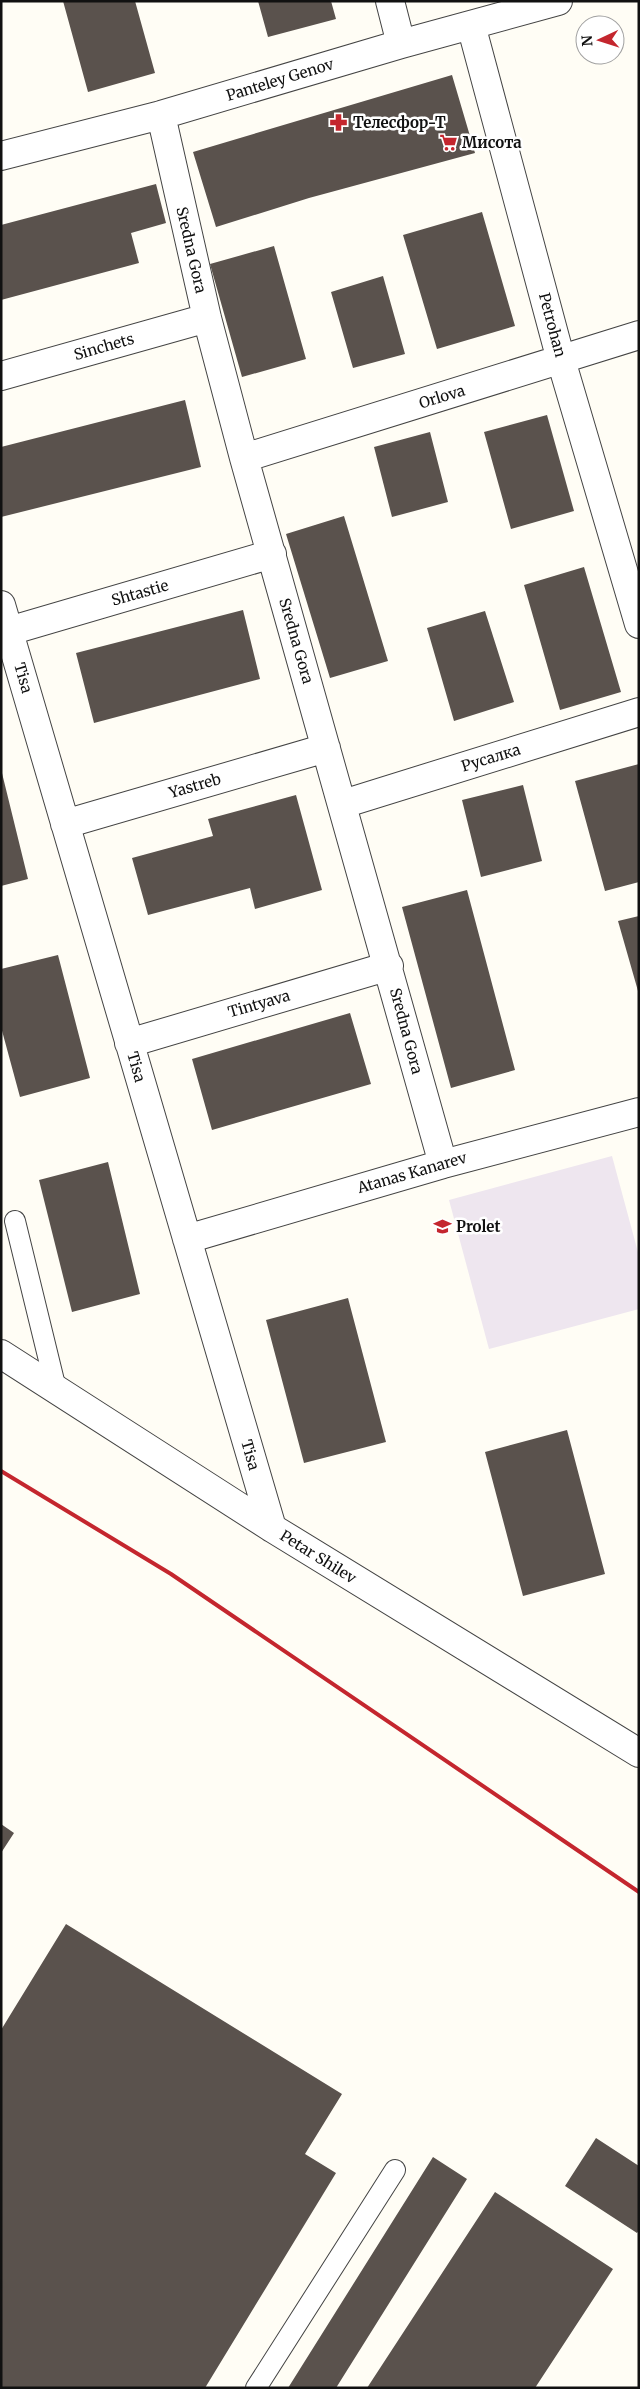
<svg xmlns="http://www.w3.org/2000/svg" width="640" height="2389" font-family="Merriweather,serif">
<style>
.industrial{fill:#eee6ef}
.building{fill:#5a524d}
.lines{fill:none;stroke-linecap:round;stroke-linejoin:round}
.lane-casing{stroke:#444;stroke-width:22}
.street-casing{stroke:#444;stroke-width:30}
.lane{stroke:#fff;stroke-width:20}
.street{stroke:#fff;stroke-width:28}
.rail{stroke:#c4262e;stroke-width:4}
.labels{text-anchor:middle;stroke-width:5;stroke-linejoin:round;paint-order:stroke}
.street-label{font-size:15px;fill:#111;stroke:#fff}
.poi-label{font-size:15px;font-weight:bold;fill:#111;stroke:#fff;text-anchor:start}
</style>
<rect width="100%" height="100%" fill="#fffdf5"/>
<path class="industrial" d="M612,1156l27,100v53l-150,40 -40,-149z"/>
<path class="building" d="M63,1h72l20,72 -67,19z
M258,1h73l5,18 -68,18z
M452,75l23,78 -166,45 -93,29 -23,-75z
M156,184l10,39 -35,10 8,30 -138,37v-75z
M482,212l33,114 -78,23 -34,-114z
M274,246l32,113 -64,18 -32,-113z
M383,276l22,78 -52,14 -22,-76z
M185,400l16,67 -200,50v-70z
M547,415l27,96 -63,18 -27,-97z
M430,432l18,70 -56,15 -18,-70z
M344,516l44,145 -58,17 -44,-144z
M584,567l37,125 -61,18 -36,-125z
M243,610l17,69 -166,44 -18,-70z
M485,611l29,91 -60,19 -27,-93z
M639,764v118l-34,9 -30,-110z
M1,769l27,110 -27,7z
M523,785l19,76 -61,16 -19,-77z
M296,795l26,95 -67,19 -5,-21 -102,27 -16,-57 81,-22 -5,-17z
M467,890l48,180 -64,18 -49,-181z
M639,916v75h-1l-20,-70z
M58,955l32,123 -70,19 -19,-70v-58z
M350,1013l21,71 -159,46 -20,-71z
M108,1162l32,132 -68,18 -33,-132z
M348,1298l38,144 -82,21 -38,-143z
M567,1430l38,144 -82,22 -38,-144z
M1,1824l13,9 -13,20z
M66,1924l276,170 -37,60 31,19 -131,215h-204v-358z
M596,2138l43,28v64l-2,3 -72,-47z
M433,2157l34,22 -131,209h-48z
M495,2192l118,77 -78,119h-168z"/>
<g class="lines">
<defs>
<path id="lane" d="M15,1221l41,168
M256,2388l139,-218"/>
<path id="street" d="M390,1l11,43
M471,25l90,335 78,264
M161,115l46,203 37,140 199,706
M1,156l160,-41 240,-71 157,-43
M1,376l206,-58
M244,458l395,-123
M1,605l271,923
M9,631l263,-77
M343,804l296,-92
M65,824l261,-76
M129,1043l260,-77
M187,1239l256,-75 196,-52
M1,1354l271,174 367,225"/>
</defs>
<use href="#lane" class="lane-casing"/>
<use href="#street" class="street-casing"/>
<use href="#lane" class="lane"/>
<use href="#street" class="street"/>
<path class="rail" d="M1,1471l170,103 468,318"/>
</g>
<defs>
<symbol id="pharmacy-bare" viewBox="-9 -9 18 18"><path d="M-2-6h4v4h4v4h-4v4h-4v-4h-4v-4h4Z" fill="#c4262e" stroke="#fff" stroke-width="2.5" paint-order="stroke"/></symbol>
<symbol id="supermarket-bare" viewBox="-9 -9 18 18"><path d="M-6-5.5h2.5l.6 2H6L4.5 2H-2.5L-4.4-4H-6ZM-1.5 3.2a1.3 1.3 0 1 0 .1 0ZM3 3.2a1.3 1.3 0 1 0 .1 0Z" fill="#c4262e" stroke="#fff" stroke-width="2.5" paint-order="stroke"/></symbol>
<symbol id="school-bare" viewBox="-9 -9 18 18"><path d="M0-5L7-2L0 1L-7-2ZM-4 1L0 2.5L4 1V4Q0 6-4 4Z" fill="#c4262e" stroke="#fff" stroke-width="2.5" paint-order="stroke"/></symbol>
</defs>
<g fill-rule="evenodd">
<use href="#pharmacy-bare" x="326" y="110" width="25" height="25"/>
<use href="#supermarket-bare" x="436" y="130" width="25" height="25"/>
<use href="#school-bare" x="430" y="1214" width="25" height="25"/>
</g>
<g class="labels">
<g class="street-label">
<text transform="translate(280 80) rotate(-17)" y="5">Panteley Genov</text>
<text transform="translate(191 250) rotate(77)" y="5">Sredna Gora</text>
<text transform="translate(552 325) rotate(75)" y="5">Petrohan</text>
<text transform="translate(104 347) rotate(-16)" y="5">Sinchets</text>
<text transform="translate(442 397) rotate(-17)" y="5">Orlova</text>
<text transform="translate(140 593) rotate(-16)" y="5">Shtastie</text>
<text transform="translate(296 641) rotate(74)" y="5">Sredna Gora</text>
<text transform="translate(23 678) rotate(74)" y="5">Tisa</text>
<text transform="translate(491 758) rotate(-17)" y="5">Русалка</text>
<text transform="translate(195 786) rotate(-16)" y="5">Yastreb</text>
<text transform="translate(259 1004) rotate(-16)" y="5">Tintyava</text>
<text transform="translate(406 1031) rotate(75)" y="5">Sredna Gora</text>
<text transform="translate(136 1067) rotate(74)" y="5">Tisa</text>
<text transform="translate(412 1173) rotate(-16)" y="5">Atanas Kanarev</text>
<text transform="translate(250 1455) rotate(74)" y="5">Tisa</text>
<text transform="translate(318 1557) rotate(32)" y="5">Petar Shilev</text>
</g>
<g class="poi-label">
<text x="353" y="128">Телесфор-Т</text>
<text x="462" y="148">Мисота</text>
<text x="456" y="1232">Prolet</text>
</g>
</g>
<rect width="640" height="2389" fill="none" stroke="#111111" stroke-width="5"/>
<g transform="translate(600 40) rotate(266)"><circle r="24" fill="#ffffff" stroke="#a0a0a0"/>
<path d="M0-4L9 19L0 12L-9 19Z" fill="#c4262e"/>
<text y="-8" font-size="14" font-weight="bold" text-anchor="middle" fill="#111111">N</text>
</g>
</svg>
